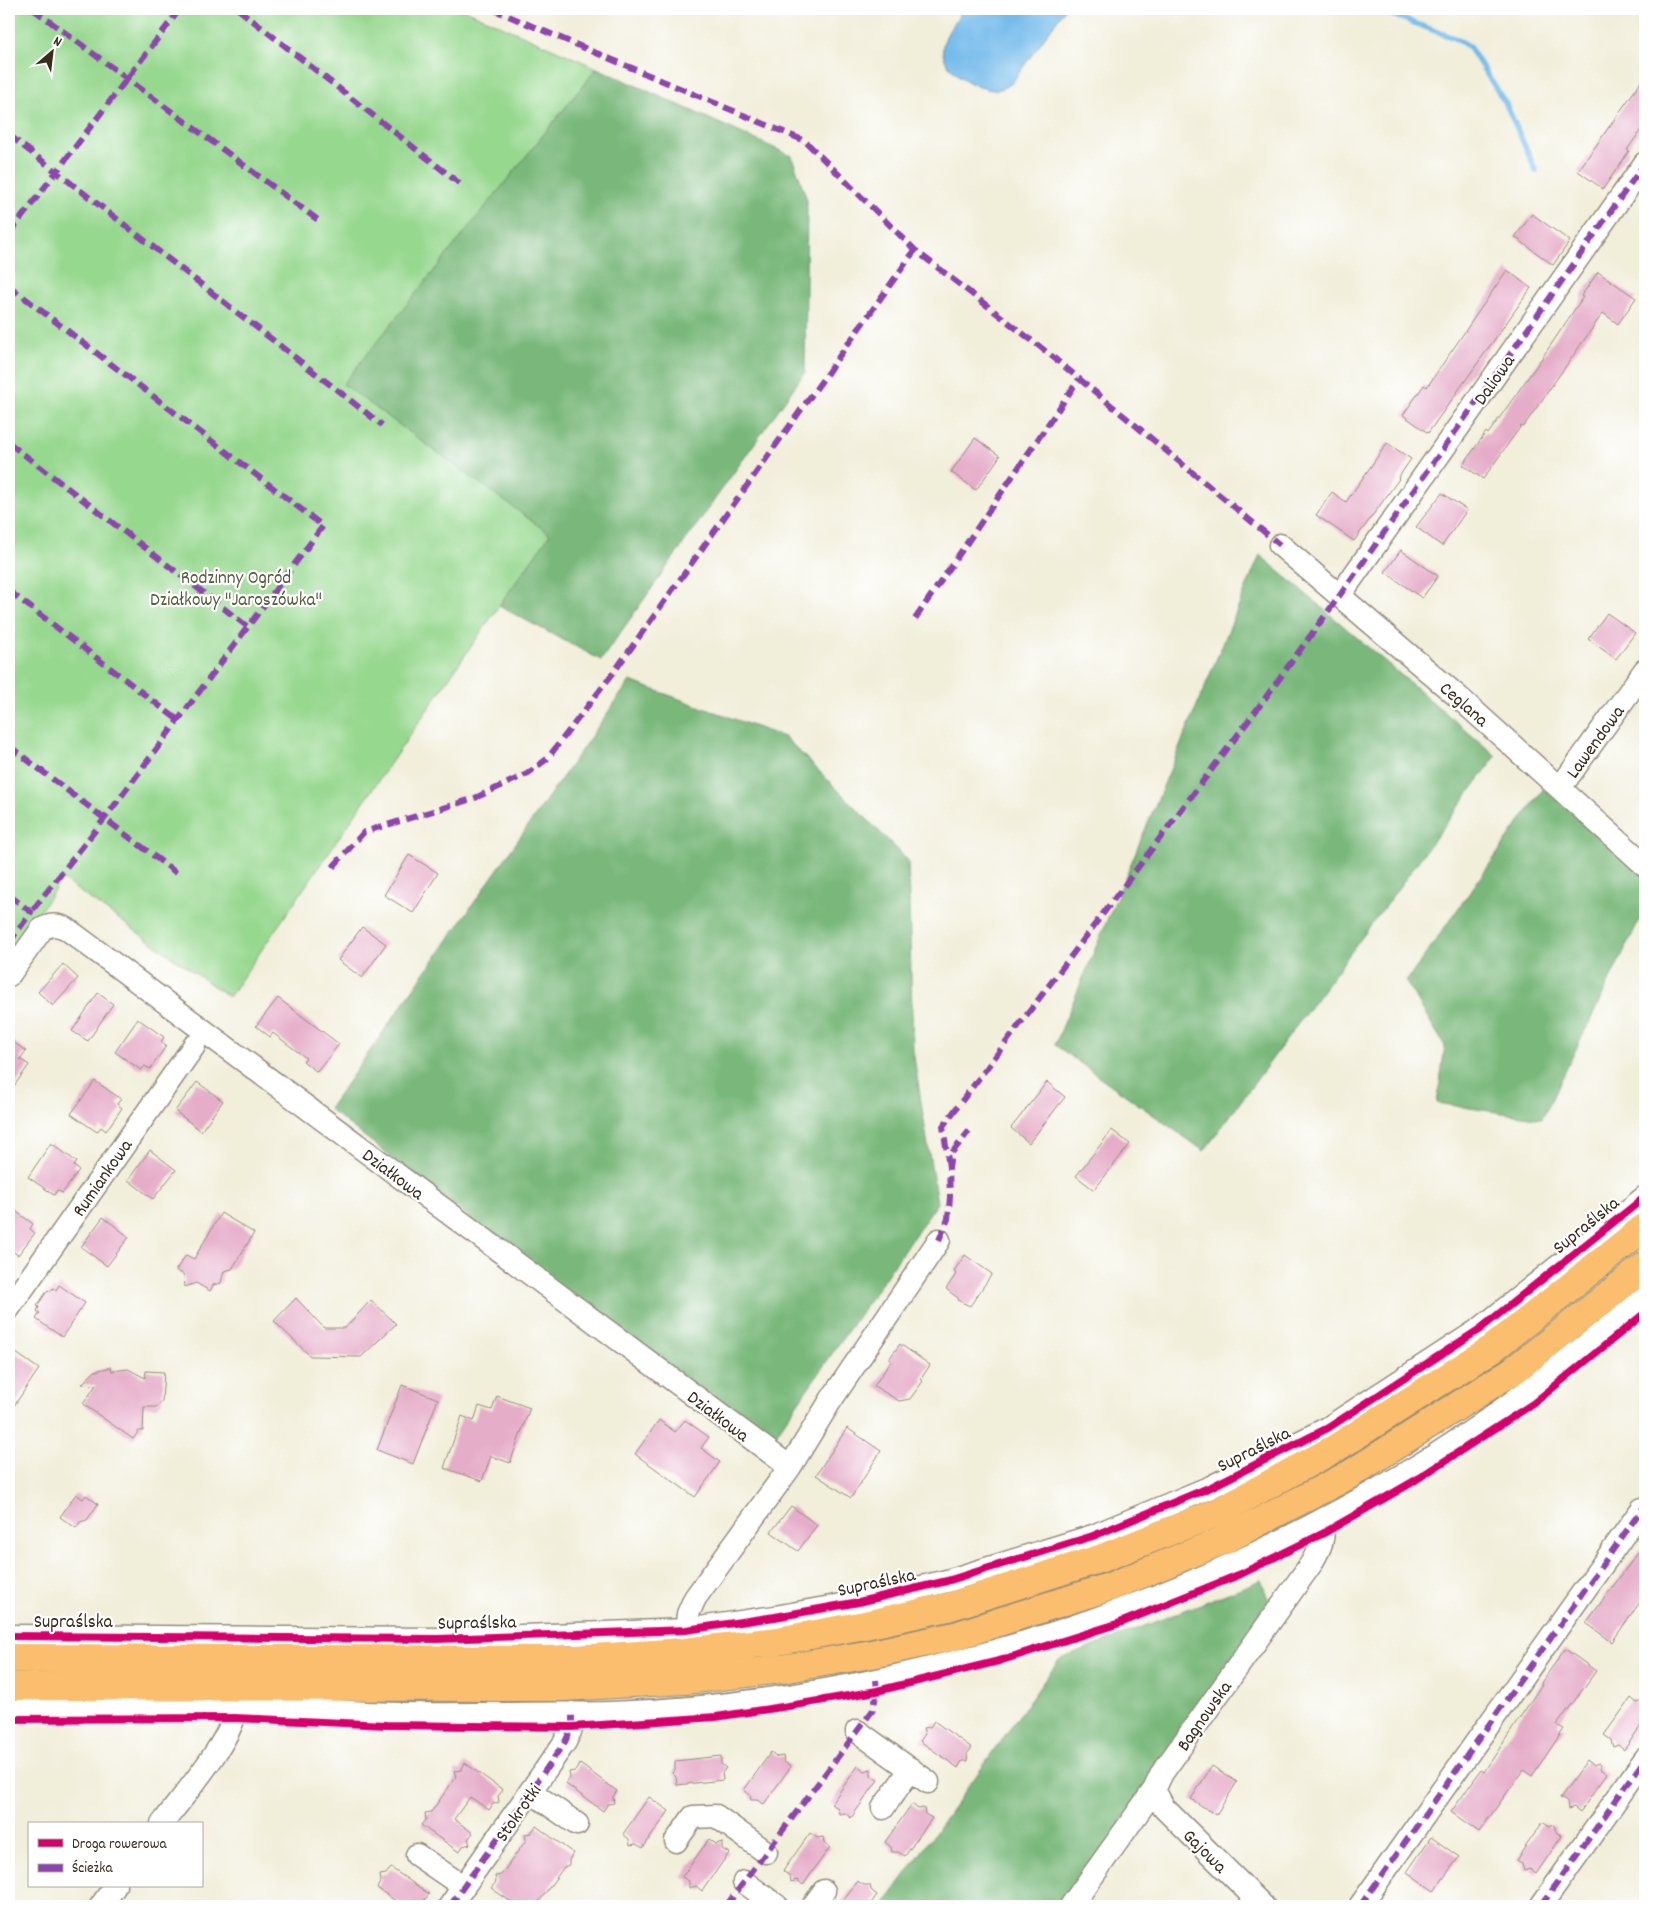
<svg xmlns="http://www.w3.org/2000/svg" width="1654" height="1915" font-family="Dekko,sans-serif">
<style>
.green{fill:#97d88f;stroke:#698156}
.forest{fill:#79b87a;stroke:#5a714c}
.water{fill:#74bbeb;stroke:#587284}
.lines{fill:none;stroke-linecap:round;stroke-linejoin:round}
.stream{stroke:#74bbeb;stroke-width:5.5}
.building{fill:#e6adc9}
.minor-casing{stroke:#968c7c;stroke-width:25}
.major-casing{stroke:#968c7c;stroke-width:30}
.minor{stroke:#fff;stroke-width:22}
.major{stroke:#fabe6e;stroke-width:28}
.quiet{stroke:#8e44ad;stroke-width:6;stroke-dasharray:12 6;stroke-linecap:butt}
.cycleway-casing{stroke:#fff;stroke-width:11}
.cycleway{stroke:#d6006c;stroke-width:8}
.labels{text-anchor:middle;stroke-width:4.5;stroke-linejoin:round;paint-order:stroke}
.street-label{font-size:19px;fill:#3b2a1e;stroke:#fff}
.park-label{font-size:19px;fill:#575e40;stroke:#fff}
</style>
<rect width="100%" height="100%" fill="#fff"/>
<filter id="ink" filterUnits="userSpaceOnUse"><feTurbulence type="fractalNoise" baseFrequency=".02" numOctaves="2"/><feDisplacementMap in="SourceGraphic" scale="10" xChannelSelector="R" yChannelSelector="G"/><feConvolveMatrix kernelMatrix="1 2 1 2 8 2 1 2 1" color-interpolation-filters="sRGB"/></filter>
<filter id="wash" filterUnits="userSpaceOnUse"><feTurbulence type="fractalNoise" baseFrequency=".0096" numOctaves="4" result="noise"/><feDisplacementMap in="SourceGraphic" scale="20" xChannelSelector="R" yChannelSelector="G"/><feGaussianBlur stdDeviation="1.12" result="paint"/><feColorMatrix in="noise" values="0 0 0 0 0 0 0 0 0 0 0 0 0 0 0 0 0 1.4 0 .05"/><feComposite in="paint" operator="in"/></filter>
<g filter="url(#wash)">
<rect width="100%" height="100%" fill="#f1eeda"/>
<path class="green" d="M9,9h454l134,59 -253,316 207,150 -52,72 -270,391 -167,-118 -53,77z"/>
<path class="forest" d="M597,68l195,88 15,44 -2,172 -204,288 -102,-54 51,-72 -207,-150z
M1260,555l236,201 -292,395 -149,-106z
M630,681l156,57 122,122 5,191 24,152 -170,244 -438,-338z
M1544,788l101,88v32l-103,211 -105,-16 8,-57 -39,-64z
M1261,1580l9,24 -206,302h-181l176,-246z"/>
<path class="water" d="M964,9h101l-54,75c-6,3 -12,7 -19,6 -18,-2 -53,-21 -49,-44 2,-13 14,-26 21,-37z"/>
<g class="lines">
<path class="stream" d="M1377,9l77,29 8,4 8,6 36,56 30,67"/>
</g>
<g id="blocks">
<path class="building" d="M1645,76v48l-18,26 2,1 -26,38 -25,-18z
M1532,214l38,27 -17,24 -38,-28z
M1507,270l24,18 -103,145 -25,-18 21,-30 3,2z
M1598,272l38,26 -18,26 -15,-11 -80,114 -2,-1 -38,53 -20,-14 23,-33 2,2 56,-79 39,-58 -2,-1z
M975,438l25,18 -24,34 -25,-18z
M1387,443l24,16 -13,19 1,1 -45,62 -38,-26 16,-23 14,10z
M1442,493l25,17 -25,36 -26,-19z
M1401,550l37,26 -16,22 -37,-26z
M1607,613l28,20 -19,26 -28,-20z
M409,855l29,18 -25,40 -29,-18z
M362,927l24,17 -24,34 -24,-18z
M63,964l15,14 -25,28 -15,-14z
M98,993l15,11 -25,37 -16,-10z
M278,998l61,46 -22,28 -14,-11 3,-3 -16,-12 -17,-13 -3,4 -14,-11z
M138,1019l26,18 -3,5 5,4 -16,23 -5,-3 -4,4 -26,-18z
M9,1039l17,12 -6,8 9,6 -20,28z
M95,1081l26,18 -4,5 5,4 -16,23 -5,-4 -4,5 -26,-18z
M197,1082l26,19 -22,30 -26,-20z
M1047,1082l18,15 -36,46 -18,-15z
M1112,1130l18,14 -36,46 -18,-14z
M51,1143l26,19 -3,4 5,4 -14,20 -3,3 -5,-3 -3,5 -26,-18z
M150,1150l26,20 -23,29 -25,-19z
M9,1206l24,18 -3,5 5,4 -17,22 -9,-6z
M221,1213l33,20 -22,36 -8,2 -3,12 -8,2 -3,6 -14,-8 -11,4 -1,-12 -8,-5 10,-15 8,4z
M103,1217l26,20 -22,29 -26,-19z
M965,1255l27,19 -22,32 -11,-5 -1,-3 -12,-9 10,-15 -2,-3z
M59,1285l26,18 -23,34 -26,-18 4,-6 -3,-2 2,-4 -2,-1 11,-16 2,2 3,-4 3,2z
M296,1298l28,30h21l26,-28 25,24 -35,33 -51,-1 -36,-35z
M900,1344l30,21 -9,14 2,2 -13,18 -11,2 -25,-15 17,-25 -2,-2z
M9,1348l30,21 -30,44z
M111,1367l1,4 16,-2 17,9 1,-7 18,1 -2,30 -6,5h-12l-1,24h-4l-6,8 -50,-35 13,-19 -14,-1 13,-13z
M402,1385l36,14 -25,65 -36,-14z
M497,1396l33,12 -20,55 -19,-7 -9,25 -38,-13 18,-52 12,5 5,-15 13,4z
M659,1420l16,12 10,-12 24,17 -8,11 19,14 -25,35 -60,-43z
M847,1428l34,23 -30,47 -35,-23z
M76,1494l7,5 3,-4 12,9 -11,16 -7,2 -4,6 -16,-11z
M791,1506l26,19 -19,26 -27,-19z
M1645,1543v52l-33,47 -26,-19z
M1565,1649l31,22 -39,54 7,4 -32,47 -9,-6 -44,62 -28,-20 30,-42 3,2 58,-88 -1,-1z
M1631,1698l6,5 6,-2 2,19 -21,30 -6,-5 -5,2 -2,-7 -7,-5z
M934,1721l38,27 -5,6 1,7h-6l-4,7 -38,-27 5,-7 -2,-6 7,-1z
M771,1752l6,5 6,-1 1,6 7,4 -27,38 -7,-4h-6l-1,-5 -6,-5z
M721,1756v8l5,4 -4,5 1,7 -46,5 -1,-8 -4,-4 3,-4v-8z
M1587,1760l6,5 6,-2 2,7 6,4 -27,38 -6,-5 -6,2 -1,-7 -7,-4z
M465,1763l38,27 -5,6 1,6 -6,2 -4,6 -19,-13 -16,22 19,14 -5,6 2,5 -7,2 -4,6 -38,-27 5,-6 -1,-6 6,-1 25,-35 -2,-6 7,-1z
M580,1764l37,27 -4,6 1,6 -6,1 -5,7 -37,-27 4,-6 -1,-6 6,-1z
M858,1766l7,5 6,-2v7l7,4 -27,38 -6,-5 -6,1 -1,-6 -7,-4z
M1212,1766l25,16 -21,33 -25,-16z
M649,1797l20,14 -26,37 -7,-4 -6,1 -1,-6 -6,-5z
M912,1804l6,5 6,-1 1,6 7,4 -27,38 -7,-4h-6l-1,-5 -6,-5z
M1543,1822l6,5 5,-2 2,7 6,4 -26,38 -6,-5 -6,2 -2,-7 -6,-4z
M536,1826l37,27 -4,7v5l-5,2 -28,39h-19l-26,-18 5,-6 -1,-6 6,-1 25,-35 -1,-6 6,-1z
M810,1833l7,5 6,-1 1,6 6,4 -27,38 -6,-5 -6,2 -1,-6 -7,-5z
M1431,1837l28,20 -25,34 -27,-19z
M709,1839l7,5 6,-2v7l7,4 -27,38 -6,-5 -7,2v-7l-7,-4z
M391,1868l38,26 -5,7 1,5h-22l-26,-18 4,-7 -1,-6 6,-1z
M857,1881l7,4h6l1,5 6,5 -8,11h-30z"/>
</g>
</g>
<g filter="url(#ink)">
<use href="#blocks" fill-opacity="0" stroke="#968c7c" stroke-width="1"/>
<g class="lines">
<defs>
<path id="minor" d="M1280,545l176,150 189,170
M1340,595l305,-432
M1560,788l85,-118
M9,975l33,-46c9,-5 16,-5 25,0l723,538
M9,1308l185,-262
M686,1630l2,-16 7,-16 95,-131 41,-67 108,-160
M9,1636l429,3 248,-9 89,-13 84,-15 88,-21 146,-45 118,-49 117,-59 152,-99 165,-132
M9,1707c35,-3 70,-2 105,-2 55,0 110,0 165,2 30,1 58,5 88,6 46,2 93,1 139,1 35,-1 70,0 105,-1 279,-11 556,-97 795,-240 85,-50 162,-113 239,-175
M857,1731l71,51
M1154,1790l10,18 99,98
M531,1792l46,32
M883,1808l28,-39
M162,1824c20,-27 73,-87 74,-118
M676,1841l17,-24 23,-1 50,36
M417,1855l47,32
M744,1882l33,24
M101,1906l14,-20
M450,1906l115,-164 7,-15v-14
M813,1906l11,-15
M1071,1906l83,-116 8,-17 149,-209c9,-16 14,-24 11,-43
M1360,1906l282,-397
M1541,1906l104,-147"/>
<path id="major" d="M9,1658l554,2 121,-8 94,-11 87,-16 83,-18 154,-49 116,-46 116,-63 159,-101 152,-121
M9,1686l556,1 120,-7 97,-11 90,-15 83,-18 157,-50 114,-47 123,-64 165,-105 131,-104"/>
</defs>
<use href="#minor" class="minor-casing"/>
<use href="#major" class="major-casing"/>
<use href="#minor" class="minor"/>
<use href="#major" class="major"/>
<path class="quiet" d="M33,9l285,211
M238,9l226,178
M492,9l313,132 110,109 133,103 232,192
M9,135l373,290
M9,234l171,-225
M9,286l314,240 -218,292 -74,94
M9,443l239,184
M9,591l169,129
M915,619l164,-240
M9,746l170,129
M333,867l31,-35 111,-34 52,-24 20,-15 67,-87 301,-422
M9,895l22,17 -22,31
M949,1167l-6,-41 315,-418 82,-113 305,-432
M939,1240l9,-21 2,-22 -1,-30 2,-13 18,-23
M450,1906l115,-164 7,-15v-14
M726,1906l147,-196 4,-19 -1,-11
M1360,1906l282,-397
M1541,1906l104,-147"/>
<defs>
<path id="cycleway" d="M9,1636l429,3 248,-9 89,-13 84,-15 88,-21 146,-45 118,-49 117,-59 152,-99 165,-132
M9,1719l226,-1 151,7 186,2 144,-10 79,-12 82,-14 122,-30 121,-38 121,-49 83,-41 87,-50 123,-80 111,-90"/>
</defs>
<use href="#cycleway" class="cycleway-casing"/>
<use href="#cycleway" class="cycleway"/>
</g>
</g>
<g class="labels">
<g class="street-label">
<text transform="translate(1493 379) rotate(-55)" y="7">Daliowa</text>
<text transform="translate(1465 703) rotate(41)" y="7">Ceglana</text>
<text transform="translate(1594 741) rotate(-54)" y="7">Lawendowa</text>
<text transform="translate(394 1173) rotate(37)" y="7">Działkowa</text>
<text transform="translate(101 1177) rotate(-55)" y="7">Rumiankowa</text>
<text transform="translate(1585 1224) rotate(-39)" y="7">Supraślska</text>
<text transform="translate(719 1415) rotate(37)" y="7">Działkowa</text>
<text transform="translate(1253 1448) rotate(-27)" y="7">Supraślska</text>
<text transform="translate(876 1581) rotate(-12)" y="7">Supraślska</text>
<text x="73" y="1627">Supraślska</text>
<text transform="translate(477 1621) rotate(-1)" y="7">Supraślska</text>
<text transform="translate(1203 1715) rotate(-55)" y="7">Bagnowska</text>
<text transform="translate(517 1812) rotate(-55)" y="7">Stokrotki</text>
<text transform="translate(1206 1850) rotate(45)" y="7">Gajowa</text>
</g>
<g class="park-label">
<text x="236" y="583">Rodzinny Ogród<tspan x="236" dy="22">Działkowy "Jaroszówka"</tspan></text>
</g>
</g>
<rect width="1654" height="1915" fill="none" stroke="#fff" stroke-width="30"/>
<rect x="28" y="1822" width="175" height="65" fill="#ffffff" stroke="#b1aaa5"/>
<rect x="38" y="1839" width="25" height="8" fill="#d6006c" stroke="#b1aaa5"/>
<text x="72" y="1848" font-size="15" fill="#3b2a1e">Droga rowerowa</text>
<rect x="38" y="1864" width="25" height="8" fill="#8e44ad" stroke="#b1aaa5"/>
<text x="72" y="1872" font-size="15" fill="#3b2a1e">Ścieżka</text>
<g transform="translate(52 52) rotate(28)" stroke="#ffffff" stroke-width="4" paint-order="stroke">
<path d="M0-4L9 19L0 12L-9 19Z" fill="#3b2a1e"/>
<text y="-8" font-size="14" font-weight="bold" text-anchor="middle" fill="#3b2a1e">N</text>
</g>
</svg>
